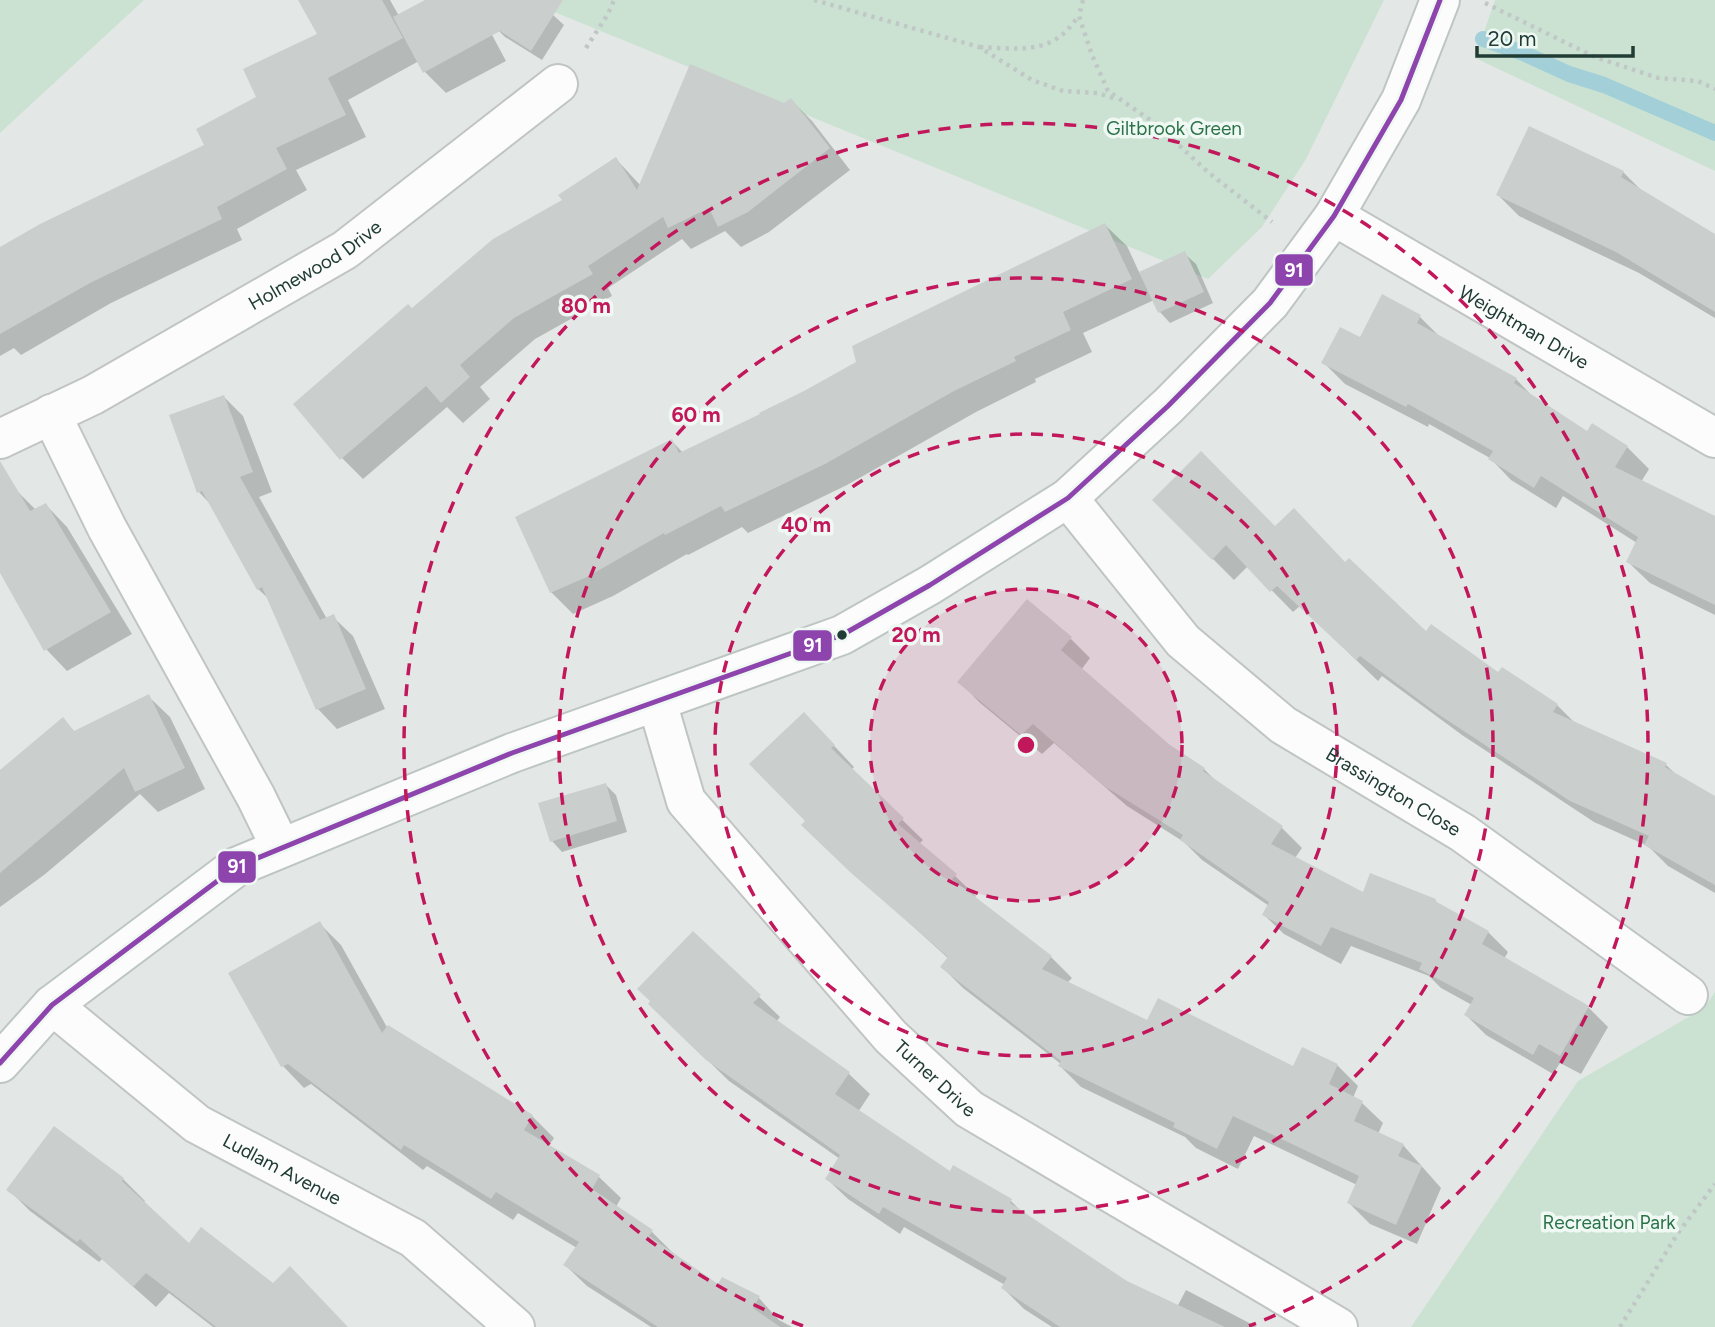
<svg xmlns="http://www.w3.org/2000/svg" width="1715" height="1327" font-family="Figtree,sans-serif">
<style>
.green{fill:#cbe2d3}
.shadow{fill:#0003}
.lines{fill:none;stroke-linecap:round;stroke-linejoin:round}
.stream{stroke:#a3d0d8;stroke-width:16}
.building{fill:#cacfcd}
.street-casing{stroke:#c0c5c3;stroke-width:42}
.secondary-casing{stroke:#bec6c3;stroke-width:42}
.path{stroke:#c0c8c6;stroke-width:4.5;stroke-dasharray:3.5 5;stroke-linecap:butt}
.street{stroke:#fbfcfb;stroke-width:38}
.secondary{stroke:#fbfcfb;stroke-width:38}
.bus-1-casing{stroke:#f0f8f4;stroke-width:10}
.bus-1{stroke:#8e44ad;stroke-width:5}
.ring{fill:none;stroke:#c2185b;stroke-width:3.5;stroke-dasharray:12 9}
.bus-dot{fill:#203c35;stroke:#f0f8f4;stroke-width:2.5}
.labels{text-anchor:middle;stroke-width:7;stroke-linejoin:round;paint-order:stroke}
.park-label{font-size:19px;fill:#2a7348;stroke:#f0f8f4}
.street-label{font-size:19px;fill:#203c35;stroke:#f0f8f4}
.centre{fill:#c2185b;stroke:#f0f8f4;stroke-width:3.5}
.ring-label{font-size:21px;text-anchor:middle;font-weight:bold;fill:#c2185b;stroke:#f0f8f4;stroke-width:7;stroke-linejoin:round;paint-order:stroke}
.line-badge{stroke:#f0f8f4;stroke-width:2.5}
.badge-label{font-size:19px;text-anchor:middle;font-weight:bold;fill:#fff}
</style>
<rect width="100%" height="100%" fill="#e3e8e6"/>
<path class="green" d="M0,0h144l-144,133z
M525,0h859l-78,159 -44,68 -54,52z
M1495,0h220v171l-240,-113z
M1715,992v335h-304l167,-246 126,-73z"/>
<path class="shadow" d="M323,0h67l9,16 30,-16h41l7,7 29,54 -60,32 -21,-21 -6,-11 -71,39 18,37 -70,33 11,20 -70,39 5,11 -131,63 -90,52 -7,-7 -14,8v-107l206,-103 53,-48 60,-63z
M511,0h20l22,15 11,10 -22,35 -37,-23 -11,-11z
M791,100l21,21 38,49 -81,62 -28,15 -16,-16 -34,18 -9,-10 -74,49 4,8 -77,43 -55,48 10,12 -27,24 -16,-16 -84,72 -21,-21 70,-148 152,-109 52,-42 25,27z
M1623,172l20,20 72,44v82l-76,-45 -120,-57 -21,-21z
M1105,225l22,21 13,28 45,-20 11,10 17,39 -43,20 -10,-11 -6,-12 -71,33 9,19 -57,27 1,3 -60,30 -129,73 -99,48 -6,-6 -54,28 -1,-1 -74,42 -40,18 -22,-22 121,-151 11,12 121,-60z
M1382,297l38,20 21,21 75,41 20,21 51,34 40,13 22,22 -8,13 74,36v97l-65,-32 -22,-21 9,-19 -74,-47 -7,12 -45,-28 -21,-22 -61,-34 -1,3 -83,-43 -22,-22 37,-22z
M224,397l19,19 29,76 -13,5 68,122 6,-2 20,19 32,73 -48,20 -19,-20 -47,-108 -13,-12 -46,-83 -13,-14 -28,-76z
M17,491l19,19 10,-5 21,22 65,107 -65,37 -21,-22 -46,-79v-70z
M1154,500l121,28 71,36 80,69 73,42 58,30 20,20 89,40 13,12 36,21v95l-47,-27 -20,-20 -54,-24 -132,-87 -80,-59 -4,5 -78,-75 -7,6 -45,-46 -14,14z
M1071,639l19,19 -9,12 87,77 36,22 13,13 65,46 20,20 -7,10 69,37 71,5 5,6 48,26 20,20 -4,7 84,48 20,20 -27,47 -21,-11 -7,11 -67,-39 -20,-20 6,-10 -31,-17 -12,-12 -78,-30 -10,18 -57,-30 -20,-19 5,-9 -67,-46 -18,-18 -57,-36 -73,-63 -12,11 -63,-52 -19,-20z
M148,696l22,21 35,72 -47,23 -18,-18 -96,81 -44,32v-135l63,-53 12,13z
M824,735l30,32 -3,3 72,70 -4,4 36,32 21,20 -2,2 77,59 21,21 -5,5 81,40 146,45 43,-3 21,21 -5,12 9,5 21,20 -5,11 25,11 38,43 -24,56 -47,-20 -21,-21 8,-18 -103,-49 -16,33 -42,-21 -11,-11 -104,-50 -21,-21 1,-2 -98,-76 -21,-21 7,-8 -125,-113 -17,-25z
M605,784l11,11 11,37 -65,20 -10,-11z
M319,923l22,22 47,84 144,87 22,22 -6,9 51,30 22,21 -5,9 35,24 22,22 46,34 39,10 21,23 13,7h-141l-64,-41 -22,-21 12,-17 -59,-35 -5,7 -86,-54 -4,4 -112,-86 -7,4 -21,-22 -52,-93z
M693,933l87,84 -4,5 73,52 21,20 -12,18 92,62 61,27 14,14 101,68 51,24 9,-17 71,37h-205l-28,-18 -21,-21 2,-3 -101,-58 -4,7 -52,-35 -21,-20 13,-20 -111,-78 -79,-77z
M123,1179l22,22 -2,2 46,42 84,40 74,42h-134l-44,-34 -13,14 -54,-48 -3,3 -69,-51 -21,-21z"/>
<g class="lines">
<path class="stream" d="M1483,39l40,14 46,21 35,11 111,48"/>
</g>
<path class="building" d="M298,0h84l21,38 -75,40 18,37 -70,33 11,21 -70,38 5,12 -132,64 -90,51v-87l40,-23 164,-79 -8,-16 60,-32 -13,-28 74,-35z
M425,0h138l-32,51 -31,-20 -77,42 -30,-56z
M690,64l94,39 7,-5 39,50 -82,64 -30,15 -9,-19 -41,20 -5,-11 -75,49 5,8 -79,44 -54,47 10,12 -29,26 -15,-17 -86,74 -47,-56 115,-100 4,4 81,-69 69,-39 -4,-5 58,-38 21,33z
M1529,126l95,45 -3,6 94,57v78l-99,-60 -120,-57z
M1105,223l27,56 -69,33 8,18 -57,27 2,4 -62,30 -129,73 -100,48 -4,-6 -56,29 -1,-2 -77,44 -37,16 -35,-76 157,-78 7,14 81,-39 -1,-1 45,-22 52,-29 -4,-16z
M1185,251l19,41 -46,21 -19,-41z
M1382,294l39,21 -4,8 100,55 -3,5 73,48 5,-8 36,23 -13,21 100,49v89l-89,-43 12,-25 -97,-61 -7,12 -46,-29 5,-8 -85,-47 -2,3 -85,-44 19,-36 20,10z
M224,395l29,77 -13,5 80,143 14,-6 32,75 -50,21 -54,-123 -5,3 -55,-99 -5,2 -28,-78z
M1201,451l74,75 19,-18 51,54 4,-4 77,73 5,-7 67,48 4,-5 56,37 -5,8 114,51 -2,4 50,29v89l-71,-40 5,-9 -79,-35 -132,-87 -78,-58 -4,4 -79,-74 -7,6 -44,-47 -14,15 -60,-60z
M0,461l30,50 16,-8 65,109 -67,39 -44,-78z
M1027,599l45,38 -11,13 109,95 35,23 -2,3 80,55 -12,18 92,48 7,-19 66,26 -1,2 54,30 -7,13 107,62 -29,50 -21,-12 -6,11 -69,-40 10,-17 -55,-29 3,-6 -91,-36 -10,19 -59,-31 7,-13 -89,-62 3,-5 -79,-49 -71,-62 -12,11 -64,-53z
M149,694l36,74 -50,24 -11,-24 -124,105v-103l63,-53 11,14z
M804,712l31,33 -4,3 73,70 -6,6 59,50 -5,5 100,77 -10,13 105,51 11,-22 135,68 9,-19 36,17 -9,20 34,17 -9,20 50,23 -6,12 24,10 -26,59 -49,-22 12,-27 -126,-60 -16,33 -44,-22 2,-4 -117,-57 3,-5 -121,-94 8,-10 -98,-85 -49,-47 4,-4 -56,-57z
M606,783l11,38 -67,21 -12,-39z
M320,921l62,112 6,-8 145,90 -9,15 76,45 -8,14 61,41 -4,6 69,48 4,-7 38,19 -7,12 27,19h-122l-95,-62 16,-23 -83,-50 -5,7 -87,-54 -3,5 -113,-86 -7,3 -53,-94z
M693,931l68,64 -8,8 97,69 -15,22 115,77 3,-6 59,34 -2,4 117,78 98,46h-165l-59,-39 6,-10 -124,-71 -4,7 -54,-35 15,-24 -134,-95 -58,-56 2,-3 -13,-12z
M54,1126l70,52 -2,3 67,62 12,-16 72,56 17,-17 58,61h-132l-70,-54 -13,14 -53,-48 -3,3 -71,-52z"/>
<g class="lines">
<defs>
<g id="street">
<path id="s1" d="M1334,216l381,222"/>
<path d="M51,414l56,114 149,269 25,51"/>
<path id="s2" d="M0,439l93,-44 252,-145 213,-166"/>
<path id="s3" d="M1068,498l115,143 100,84 180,108 225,162"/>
<path id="s4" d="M657,702l29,99 205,236 78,72 369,218"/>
<path id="s5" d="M52,1005l145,119 216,114 102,89"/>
</g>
<path id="secondary" d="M0,1063l52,-58 184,-138 276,-114 330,-118 88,-50 138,-87 100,-92 102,-103 64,-87 67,-116 39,-100"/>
</defs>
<use href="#street" class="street-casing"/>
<use href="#secondary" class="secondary-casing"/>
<path class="path" d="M814,0l165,47 53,33 31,11 35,2 18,6
M1083,0l-4,16 13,39 16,36 48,33 53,49 63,49
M1485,3l110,54 63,21 40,3 17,8
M980,47c25,1 58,6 79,-10 8,-5 14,-14 20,-21
M586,48l22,-34 6,-14
M1620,1327l58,-94 37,-49"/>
<use href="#street" class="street"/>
<use href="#secondary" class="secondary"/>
<defs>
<path id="bus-1" d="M0,1063l52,-58 184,-138 276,-114 330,-118 88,-50 138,-87 100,-92 102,-103 64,-87 67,-116 39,-100"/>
</defs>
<use href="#bus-1" class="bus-1-casing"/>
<use href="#bus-1" class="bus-1"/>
</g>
<circle cx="1026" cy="745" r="156" fill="#c2185b" fill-opacity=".12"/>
<g class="ring">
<circle cx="1026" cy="745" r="156"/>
<circle cx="1026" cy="745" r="311"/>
<circle cx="1026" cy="745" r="467"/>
<path d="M803 1326A622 622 0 1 1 1249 1326"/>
</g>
<circle class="bus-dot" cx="842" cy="635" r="6"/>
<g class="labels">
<g class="park-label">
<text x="1174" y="135">Giltbrook Green</text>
<text x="1609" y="1229">Recreation Park</text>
</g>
<g class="street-label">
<text dy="7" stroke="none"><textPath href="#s2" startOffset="360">Holmewood Drive</textPath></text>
<text dy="7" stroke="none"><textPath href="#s1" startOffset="220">Weightman Drive</textPath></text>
<text dy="7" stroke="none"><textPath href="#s3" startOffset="443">Brassington Close</textPath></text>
<text dy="7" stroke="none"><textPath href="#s4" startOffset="476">Turner Drive</textPath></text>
<text dy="7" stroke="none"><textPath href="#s5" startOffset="284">Ludlam Avenue</textPath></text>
</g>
</g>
<circle cx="1026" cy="745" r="10" class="centre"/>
<g class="ring-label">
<text x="586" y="313">80 m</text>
<text x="696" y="422">60 m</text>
<text x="806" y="532">40 m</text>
<text x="916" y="642">20 m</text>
</g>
<g class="line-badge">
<rect x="1274" y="253" width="40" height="34" rx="7" fill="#8e44ad"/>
<rect x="792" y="629" width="41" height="33" rx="7" fill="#8e44ad"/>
<rect x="217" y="850" width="40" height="34" rx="7" fill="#8e44ad"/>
</g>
<g class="badge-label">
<text x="1294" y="277">91</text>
<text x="813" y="652">91</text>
<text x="237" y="873">91</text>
</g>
<path d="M1477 46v10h156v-10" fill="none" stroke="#203c35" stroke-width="3.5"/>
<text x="1488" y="46" font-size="21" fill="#203c35" stroke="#f0f8f4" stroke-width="5" paint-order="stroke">20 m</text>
</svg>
